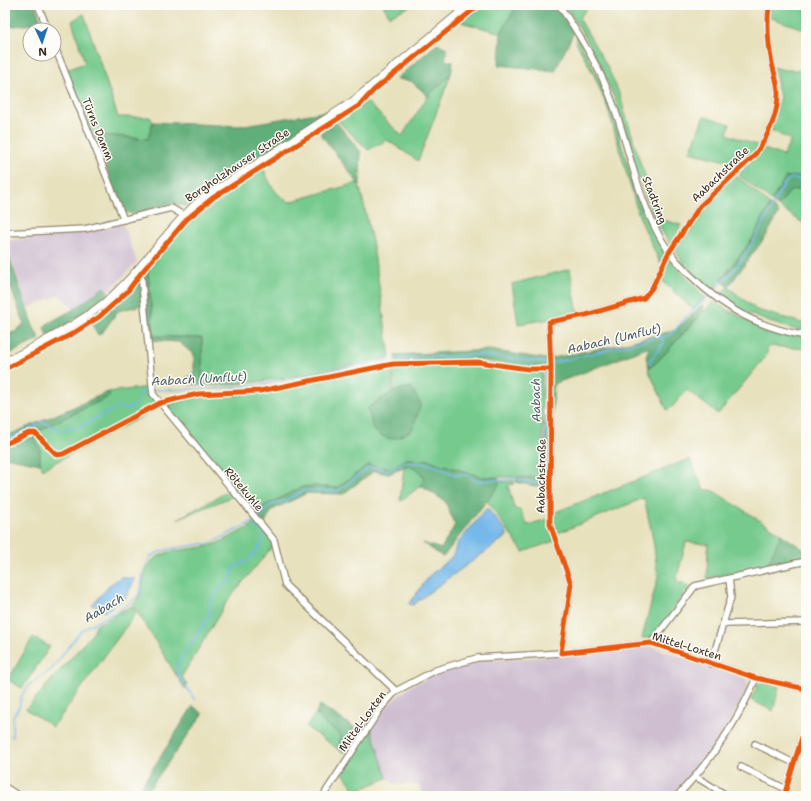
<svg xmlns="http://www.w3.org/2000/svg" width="811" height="801" font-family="'Shantell Sans',sans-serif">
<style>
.industrial{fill:#cebed0}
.green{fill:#76ca8e;stroke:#587a56}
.forest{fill:#60ae79;stroke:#4e6c4c}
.water{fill:#74b8ea;stroke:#587184}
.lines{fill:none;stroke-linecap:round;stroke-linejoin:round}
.stream{stroke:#74b8ea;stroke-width:1.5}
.minor-casing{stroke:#91866e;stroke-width:8}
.major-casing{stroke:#91866e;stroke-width:9}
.minor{stroke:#fff;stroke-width:5.5}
.major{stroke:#fff;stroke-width:7}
.minor-bridge-casing{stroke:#91866e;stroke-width:8;stroke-linecap:butt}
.minor-bridge{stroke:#fff;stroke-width:5.5}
.cycleway-casing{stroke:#fdfcf7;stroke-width:8}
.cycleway{stroke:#e8590c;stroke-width:5}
.labels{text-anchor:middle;stroke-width:3;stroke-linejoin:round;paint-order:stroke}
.street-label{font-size:11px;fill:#3b2a1e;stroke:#fdfcf7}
.water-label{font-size:12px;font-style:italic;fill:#4f5c65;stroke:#fdfcf7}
</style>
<rect width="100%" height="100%" fill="#fdfcf7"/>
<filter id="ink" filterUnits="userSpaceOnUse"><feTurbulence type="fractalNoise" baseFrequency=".025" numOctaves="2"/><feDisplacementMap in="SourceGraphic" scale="8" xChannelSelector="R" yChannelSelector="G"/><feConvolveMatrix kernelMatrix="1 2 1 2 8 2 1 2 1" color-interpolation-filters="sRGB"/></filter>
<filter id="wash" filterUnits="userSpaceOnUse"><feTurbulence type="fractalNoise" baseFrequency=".012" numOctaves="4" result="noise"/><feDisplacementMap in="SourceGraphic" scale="16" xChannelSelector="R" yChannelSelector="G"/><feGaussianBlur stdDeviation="0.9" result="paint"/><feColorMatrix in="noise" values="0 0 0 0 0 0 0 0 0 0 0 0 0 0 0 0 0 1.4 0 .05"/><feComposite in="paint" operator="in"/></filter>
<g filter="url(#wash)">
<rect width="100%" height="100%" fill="#e7e1bd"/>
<path class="industrial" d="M123,223l14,39 -28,29 -5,-4 -30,21 -15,-13 -31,13 -23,-67 27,-3 7,-4 46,-2z
M638,647h15l92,31 4,9 -29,53 -46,56h-251l-3,-9 -5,-3h-20l-8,-6 -16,-49 18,-25 23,-19 49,-21 27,-4 76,-4z"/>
<path class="green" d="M383,5h30l-24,11z
M483,5h34l-16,28 -40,-11z
M564,5h26l-11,13 28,48 12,27 22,72 22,55 18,5 -11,19c-33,-49 -37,-100 -59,-154 -12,-30 -28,-59 -47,-85z
M771,5h35v25l-37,-13z
M84,14l34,103h32l3,5 -5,17 -55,-5 -27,-64 19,-7 -13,-42z
M577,36l23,45 14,39 27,88 24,45 -5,10 -21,-47 -31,-107 -14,-34 -18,-33z
M806,63v113l-20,1 -15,24 -31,-25 1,-6 21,-22 21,8 8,-16 -20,-10 9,-33 -6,-30 10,3h16z
M451,74l-33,87 -31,-21 -19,10 -30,-29 29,-19 35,34 26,-40z
M704,116l26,8 -3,10 32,12 -17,19 -52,-13z
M263,167c6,15 11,27 26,35l68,-19 4,9 12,54 17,111c-63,12 -125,29 -188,28v-47l-48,-2 -6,-64c7,-10 13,-21 21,-31 26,-31 61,-52 94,-74z
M737,176l33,29 -17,33 -40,52 -29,-26 -9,-14 27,-43z
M806,187v26h-2l-1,10 -25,-17 12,-15z
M669,259l36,38 -12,12 -34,-31z
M570,269l8,46 -60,9 -6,-40z
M728,287l29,23 49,14v8c-31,-7 -61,-17 -88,-36z
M713,302l43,23 50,13v11l-35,-3 -4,4v5l-49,59 -31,-24 -15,17 -5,3 -19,-41 9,-7z
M476,364l66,6 1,102 -4,5h-57l-54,-17 -21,-1 -16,9 -23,-3 -31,23 -23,-2 -49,20 -8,11 -93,-111 34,-9 62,-4 102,-23 30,-4v26l-24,16 43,-21 -18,5 1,-26z
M149,387l1,7 10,13 -117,62 -3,-5v-16l-7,-12 13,-9 64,-31 -2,-4z
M690,459l14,31h8l69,44 -14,32 -60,12 1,-34 -22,-2 -10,39 14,5 -38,52h-10l16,-61 -5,-38 -9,-41 -86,35 -4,-7 -1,-13z
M407,465l9,4 8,8 -3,9 -21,15 4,-34z
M514,481v3l-6,1 6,23 7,3 6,14 21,-6 6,22 -31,11 -36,-51 12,-16 -1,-3z
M231,490l2,5 -2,2 -54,22z
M256,521l15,19 2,6 -45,54 -46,76 5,10 -2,3 -52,-84c12,-12 7,-28 17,-42 13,-16 43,-12 62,-18 13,-4 26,-13 39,-19z
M132,606l4,7 -83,114 -27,-18 67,-76 3,-8z
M33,637l17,10 -28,41 -14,-8z
M762,682l17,5 -6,24 -22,-11 7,-16z
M316,713l9,11 16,11 -3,14 -32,-22z
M371,729l16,49 -31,13 -14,-19z"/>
<path class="forest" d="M5,5h30l7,18 -37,4z
M517,5h37l20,27 -19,39 -56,-6 2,-32z
M437,44l11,4 -3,12 8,2 -2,12 -23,22 -17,-15 -15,-2z
M328,111l3,1 -18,12 -116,72 -11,10 -16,-3 -36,11 -11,-2 -30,-78 55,5 5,-17 86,4z
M336,122l25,30 -1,34 -40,-53z
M806,176v11l-16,4 -12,15 -7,-5 15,-24z
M770,205l9,8 -13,23 -38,51 -6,-7 31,-42z
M5,245l28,81 7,13 -31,15 -4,-2v-18l10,-2 9,-9 -19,-51z
M148,272l6,64 48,2v47l-21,-2 13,-11v-17l-15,-13 -30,-2 -5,-64z
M140,281l2,24 -24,6 -16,22 -4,2 -6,-11 29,-23z
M104,287l5,6 -17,14 -41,28h-4l-3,-7 3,-4 27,-15z
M702,305l2,1 -1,5 -45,50 -9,7 -3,-11 3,-10 -95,37 -5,101 -14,1 -19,-4 1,-4h23l4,-5 2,-102 -5,-5 -14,1 -49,-7 -82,2 -1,-7 94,-5 58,9 67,-13 62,-16z
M411,387l10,17 -9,26c-19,10 -21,13 -39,0l-5,-22 24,-16z
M108,392l2,4 -64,31 -13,9 7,12v16l-35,-7v-20z
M407,459l21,1 54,17 16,1 1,7 -56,72 -20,-14 18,6 14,-24 -10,-24 -24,-15 3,-9 -8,-8 -9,-4 -18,9 -15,-3 -31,23 -36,-1 -35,17 -7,13 -6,-6 5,-11 38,-19 12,-1 23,2 31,-23 23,3z
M781,534l25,17v6l-39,9z
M320,705l35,23 -8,12 2,6 -5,7 -6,-4 3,-14 -16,-11 -9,-11z
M193,706l10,8 -59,82h-9z"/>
<path class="water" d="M487,508l19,23 1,5c-32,24 -64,45 -94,69l-4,-1 21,-29 22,-18 6,-14z
M121,577l14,2 -9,18 -22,15 -12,-7 19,-21z"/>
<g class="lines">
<path class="stream" d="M396,359l84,-4 69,8
M553,363l102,-25c21,-1 19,-9 33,-23 17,-16 35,-31 50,-50 19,-25 31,-55 47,-82l6,-5 15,2
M651,364l-2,-3 15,-18 -2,-5
M155,390l55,-1 50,-4 130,-26
M5,440l38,-18 18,9 20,-4 34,-19 11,1 10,-3 3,-12 12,-4
M259,518l9,-12 17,-5 18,-10h35l30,-23 9,-1 11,3 17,-8 25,2 26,11h11l9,6 41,-2 17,5 12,-10 -1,-104
M195,700l-16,-23 -3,-10 34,-52v-13l11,-16 9,-5 4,-14 14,-6 15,-18v-10l-12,-11
M12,737l1,-20 6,-10 3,-12 7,-10 23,-16 27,-36 9,-7 34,-17 15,-12 4,-9 1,-14 8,-17 9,-5 15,-4 37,-5 43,-22"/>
</g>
</g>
<g filter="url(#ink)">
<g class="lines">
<defs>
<path id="minor" d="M38,5l10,25
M559,5c21,30 40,61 53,96 18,48 25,99 52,143
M54,45l70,175
M5,233l80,-4 86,-21 12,7
M675,259c37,42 75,67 131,77
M138,268l3,5 12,121 121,146 11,45 111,106
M724,624l82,-2
M651,643l44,-57 111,-25
M561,653l10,-69 -21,-60 1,-157 -2,-45 37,-7 58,-17 8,-10 16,-34 32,-48 54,-50c13,-18 24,-40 24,-63 0,-10 -4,-20 -6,-30 -4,-19 -5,-39 -3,-58
M711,664l20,-67 -2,-19
M755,744l39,19
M741,767l45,22
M696,777l32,19
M5,787l14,9
M323,796l58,-88 15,-17 40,-21 41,-12 84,-5 90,-10 105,35 50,11
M677,796c34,-35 60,-73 79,-118
M784,796l22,-72"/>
<path id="major" d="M5,362c34,-18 69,-35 99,-59 36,-29 60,-71 95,-102l153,-99 117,-97"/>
</defs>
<use href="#minor" class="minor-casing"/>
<use href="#major" class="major-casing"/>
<use href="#minor" class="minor"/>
<use href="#major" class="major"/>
<defs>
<path id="minor-bridge" d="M664,244l11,15"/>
</defs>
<use href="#minor-bridge" class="minor-bridge-casing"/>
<use href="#minor-bridge" class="minor-bridge"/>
<defs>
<path id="cycleway" d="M769,5c-2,19 -1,39 3,58 2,10 6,20 6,30 0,23 -11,45 -24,63l-54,50 -32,48 -16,34 -8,10 -58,17 -37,7 2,45 -1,157 21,60 -10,69 90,-10 105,35 50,11
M5,369l67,-35 27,-17 28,-25 14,-19 46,-54 27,-22 146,-92 14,-15 105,-85
M5,444l24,-11h6l22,22 6,-1 97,-51 38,-9 62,-3 133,-27 85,-2 50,7h23
M784,796l22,-72"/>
</defs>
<use href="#cycleway" class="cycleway-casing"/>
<use href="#cycleway" class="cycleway"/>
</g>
</g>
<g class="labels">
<g class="street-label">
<text transform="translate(98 129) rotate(68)" y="4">Türns Damm</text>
<text transform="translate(237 165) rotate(-34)" y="4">Borgholzhauser Straße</text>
<text transform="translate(720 174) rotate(-44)" y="4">Aabachstraße</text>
<text transform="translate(655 200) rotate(69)" y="4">Stadtring</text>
<text transform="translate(541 476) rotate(-89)" y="4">Aabachstraße</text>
<text transform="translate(244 489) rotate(50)" y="4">Rötekuhle</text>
<text transform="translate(687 646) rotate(17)" y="4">Mittel-Loxten</text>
<text transform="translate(362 721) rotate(-54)" y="4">Mittel-Loxten</text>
</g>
<g class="water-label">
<text transform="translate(614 339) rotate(-13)" y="4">Aabach (Umflut)</text>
<text transform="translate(199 379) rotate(-3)" y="4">Aabach (Umflut)</text>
<text transform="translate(536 400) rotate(-91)" y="4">Aabach</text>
<text transform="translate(104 608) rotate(-31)" y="4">Aabach</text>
</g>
</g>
<rect width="811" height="801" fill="none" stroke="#fdfcf7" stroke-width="20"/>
<g transform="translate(42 42) rotate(177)"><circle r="19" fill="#fdfcf7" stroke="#afa8a0"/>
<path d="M0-3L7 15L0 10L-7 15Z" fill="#1f6fb2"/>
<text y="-6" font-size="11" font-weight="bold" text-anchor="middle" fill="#3b2a1e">N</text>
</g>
</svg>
